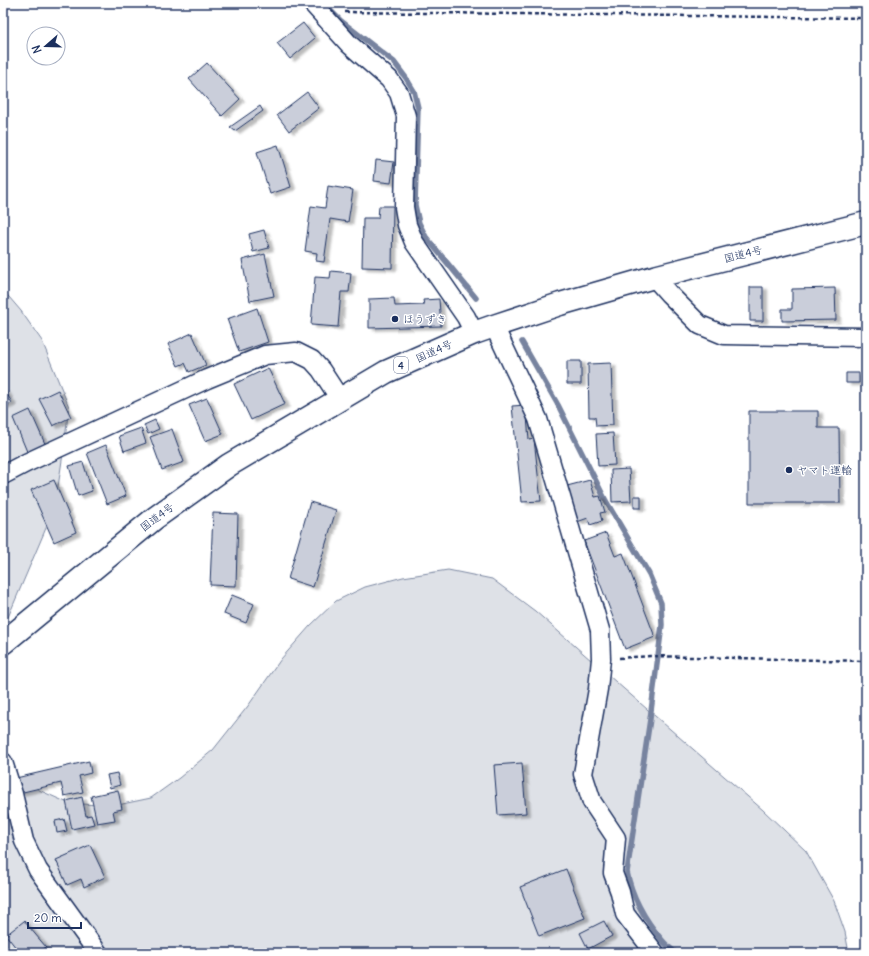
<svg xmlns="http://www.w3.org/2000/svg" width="869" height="956" font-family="Delius,'Klee One',sans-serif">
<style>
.green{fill:#dee1e7;stroke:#7c88a2}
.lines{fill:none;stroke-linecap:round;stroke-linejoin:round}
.stream{stroke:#77839f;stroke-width:5.5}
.building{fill:#caceda;stroke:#1b2f5e;filter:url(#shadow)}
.minor-casing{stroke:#1b2f5e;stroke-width:21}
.trunk-casing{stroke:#1b2f5e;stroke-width:25}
.path{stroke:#1b2f5e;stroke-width:2.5;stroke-dasharray:4 3;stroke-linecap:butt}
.minor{stroke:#fff;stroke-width:18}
.trunk{stroke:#fff;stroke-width:22}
.poi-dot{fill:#1b2f5e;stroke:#fff;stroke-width:1.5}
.labels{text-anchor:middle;stroke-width:3;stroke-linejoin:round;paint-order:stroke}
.shield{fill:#fff;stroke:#5f6d8e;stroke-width:1}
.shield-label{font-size:10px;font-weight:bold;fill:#1b2f5e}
.street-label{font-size:11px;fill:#1b2f5e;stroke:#fff}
.poi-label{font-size:11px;fill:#1b2f5e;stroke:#fff;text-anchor:start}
</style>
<defs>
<filter id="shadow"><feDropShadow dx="4.5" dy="2.5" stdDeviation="1" flood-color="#0004"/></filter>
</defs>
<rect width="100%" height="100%" fill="#fff"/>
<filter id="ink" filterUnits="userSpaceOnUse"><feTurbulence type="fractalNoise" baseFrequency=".025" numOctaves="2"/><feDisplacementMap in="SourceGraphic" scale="8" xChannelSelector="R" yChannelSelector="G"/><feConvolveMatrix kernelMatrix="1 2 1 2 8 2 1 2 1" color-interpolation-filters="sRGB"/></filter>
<g filter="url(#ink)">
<path class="green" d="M3,290l18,21 21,30 27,66 -5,40 -9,60 -52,122z
M448,570l44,9 43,32 89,78 139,121 43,41 28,50 11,31 4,21h-846v-207l14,31 24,14 27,12 45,3 38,-8 28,-20 34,-28 35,-44 33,-47 29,-33 26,-25 29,-14 38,-10z"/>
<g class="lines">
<path class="stream" d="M328,8l13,13 53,41 12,16 8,13 4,17 -3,97 4,18 7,14 50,61
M522,342l36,63 48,96 43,73 12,29 1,22 -12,94 -23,153c5,25 19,49 35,68 4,5 9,9 14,13"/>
</g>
<path class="building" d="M303,23l12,15 -25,21 -13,-16z
M207,63l33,36 -18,17 -33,-37z
M307,92l12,16 -30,23 -12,-16z
M260,106l3,5 -28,20 -5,-4z
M278,145l13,42 -21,7 -13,-42z
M376,160l18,2 -3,21 -17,-2z
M328,186l25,4 -5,32 -18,-3 -6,43 -8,-1 1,-8 -12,-2 6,-45 14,2z
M379,206h14l-1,62 -30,-1 1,-49h15z
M264,230l5,18 -16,4 -4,-18z
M265,254l9,42 -24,5 -8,-41z
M331,271l20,2 -2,19h-8l-3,35 -27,-2 4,-48 15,1z
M750,287h13v34h-13z
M835,288l1,32 -54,1v-12h10v-20z
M394,298l1,8 29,-1 -1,-5 16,-1 2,27 -72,2v-29z
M257,308l11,34 -29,10 -12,-33z
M192,333l14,32 -17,7 -4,-9 -7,3 -10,-22z
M567,361h14v23h-14z
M611,363l2,62 -17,1 -1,-9h-6l-1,-53z
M268,368l17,36 -34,16 -17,-36z
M846,373h13v10h-13z
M5,390l7,13 -9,4v-16z
M58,390l13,27 -18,9 -14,-27z
M207,398l16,36 -18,7 -16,-36z
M526,405l3,35 5,-1 7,62 -19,1 -10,-96z
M30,410l16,36 -18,8 -15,-36z
M749,411h69v17h21l1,75h-91z
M155,420l4,9 -11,5 -4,-9z
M141,428l5,15 -22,8 -5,-15z
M172,429l12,33 -22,8 -12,-33z
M613,433l2,32 -17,1 -2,-32z
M106,445l20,51 -19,8 -20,-51z
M83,462l9,29 -14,5 -9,-30z
M629,469l2,32 -19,1 -1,-32z
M54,480l22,52 -22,10 -23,-52z
M590,480l5,17 5,-1 5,16 -5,1 2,8 -12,4 -2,-7 -11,4 -10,-36z
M634,496h7v12h-7z
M310,502l26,8 -23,77 -25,-8z
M213,513l25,1 -2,72 -26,-1z
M606,533l9,23 8,-3 32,84 -30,12 -41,-108z
M232,595l22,9 -8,19 -22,-9z
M89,761l2,12 -12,3 4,16 -19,4 -3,-13 -42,10 -3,-15z
M522,763l4,50 -28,2 -4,-50z
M117,773l3,12 -10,3 -3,-13z
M118,790l4,19 -9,2 2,9 -18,3 -6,-27z
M82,797l4,19 5,-1 3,9 -22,5 -6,-28z
M64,819l3,12 -10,2 -2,-12z
M90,845l15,32 -21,10 -3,-8 -14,6 -11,-25z
M566,869l19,49 -46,18 -19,-49z
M24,921l22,26 -8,6h-18l-14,-18z
M604,921l8,15 -24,13 -8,-16z"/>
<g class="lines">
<defs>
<path id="minor" d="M312,3l37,41 40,35 10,14 7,23 -2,91 3,18 7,17 52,75 8,16
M654,277l15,17 31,31 24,10 142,2
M494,326l44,93 62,211 1,29 -3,30 -15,85 9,28 24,36 -3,35 7,19 5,22 30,39
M3,475l23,-12 181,-84 58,-24 31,-3 16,8 9,10 19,29
M3,762l10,32 11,47 14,29 60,83"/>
<path id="trunk" d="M3,643l152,-125 74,-53 157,-93 88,-39 20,-7 66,-22 94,-27 212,-54"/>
</defs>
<use href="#minor" class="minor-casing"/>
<use href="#trunk" class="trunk-casing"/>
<path class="path" d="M345,12l521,6
M619,658l31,-2 216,5"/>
<use href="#minor" class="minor"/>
<use href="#trunk" class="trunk"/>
</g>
</g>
<g class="poi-dot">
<circle cx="395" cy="319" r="4"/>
<circle cx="789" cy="470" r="4"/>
</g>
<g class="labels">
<rect class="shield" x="394" y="357" width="14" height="16" rx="3"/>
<g class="shield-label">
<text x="401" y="369">4</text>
</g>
<g class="street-label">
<text transform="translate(743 254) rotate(-14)" y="4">国道4号</text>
<text transform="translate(434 351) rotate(-24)" y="4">国道4号</text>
<text transform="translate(157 517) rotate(-37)" y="4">国道4号</text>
</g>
<g class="poi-label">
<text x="403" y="323">ほうずき</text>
<text x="797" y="474">ヤマト運輸</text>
</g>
</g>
<rect width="869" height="956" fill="none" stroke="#fff" stroke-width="16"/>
<rect x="8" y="8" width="853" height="940" fill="none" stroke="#1b2f5e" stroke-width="1.5" filter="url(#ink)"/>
<g transform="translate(46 46) rotate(250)"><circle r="19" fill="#ffffff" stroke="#a4acbf"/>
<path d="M0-3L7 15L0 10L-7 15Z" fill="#1b2f5e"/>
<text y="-6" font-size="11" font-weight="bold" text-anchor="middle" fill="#1b2f5e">N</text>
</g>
<path d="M28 922v6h53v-6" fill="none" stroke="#1b2f5e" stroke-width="2"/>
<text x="34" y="922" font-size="12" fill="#1b2f5e" stroke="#ffffff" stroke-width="3" paint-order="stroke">20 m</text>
</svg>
